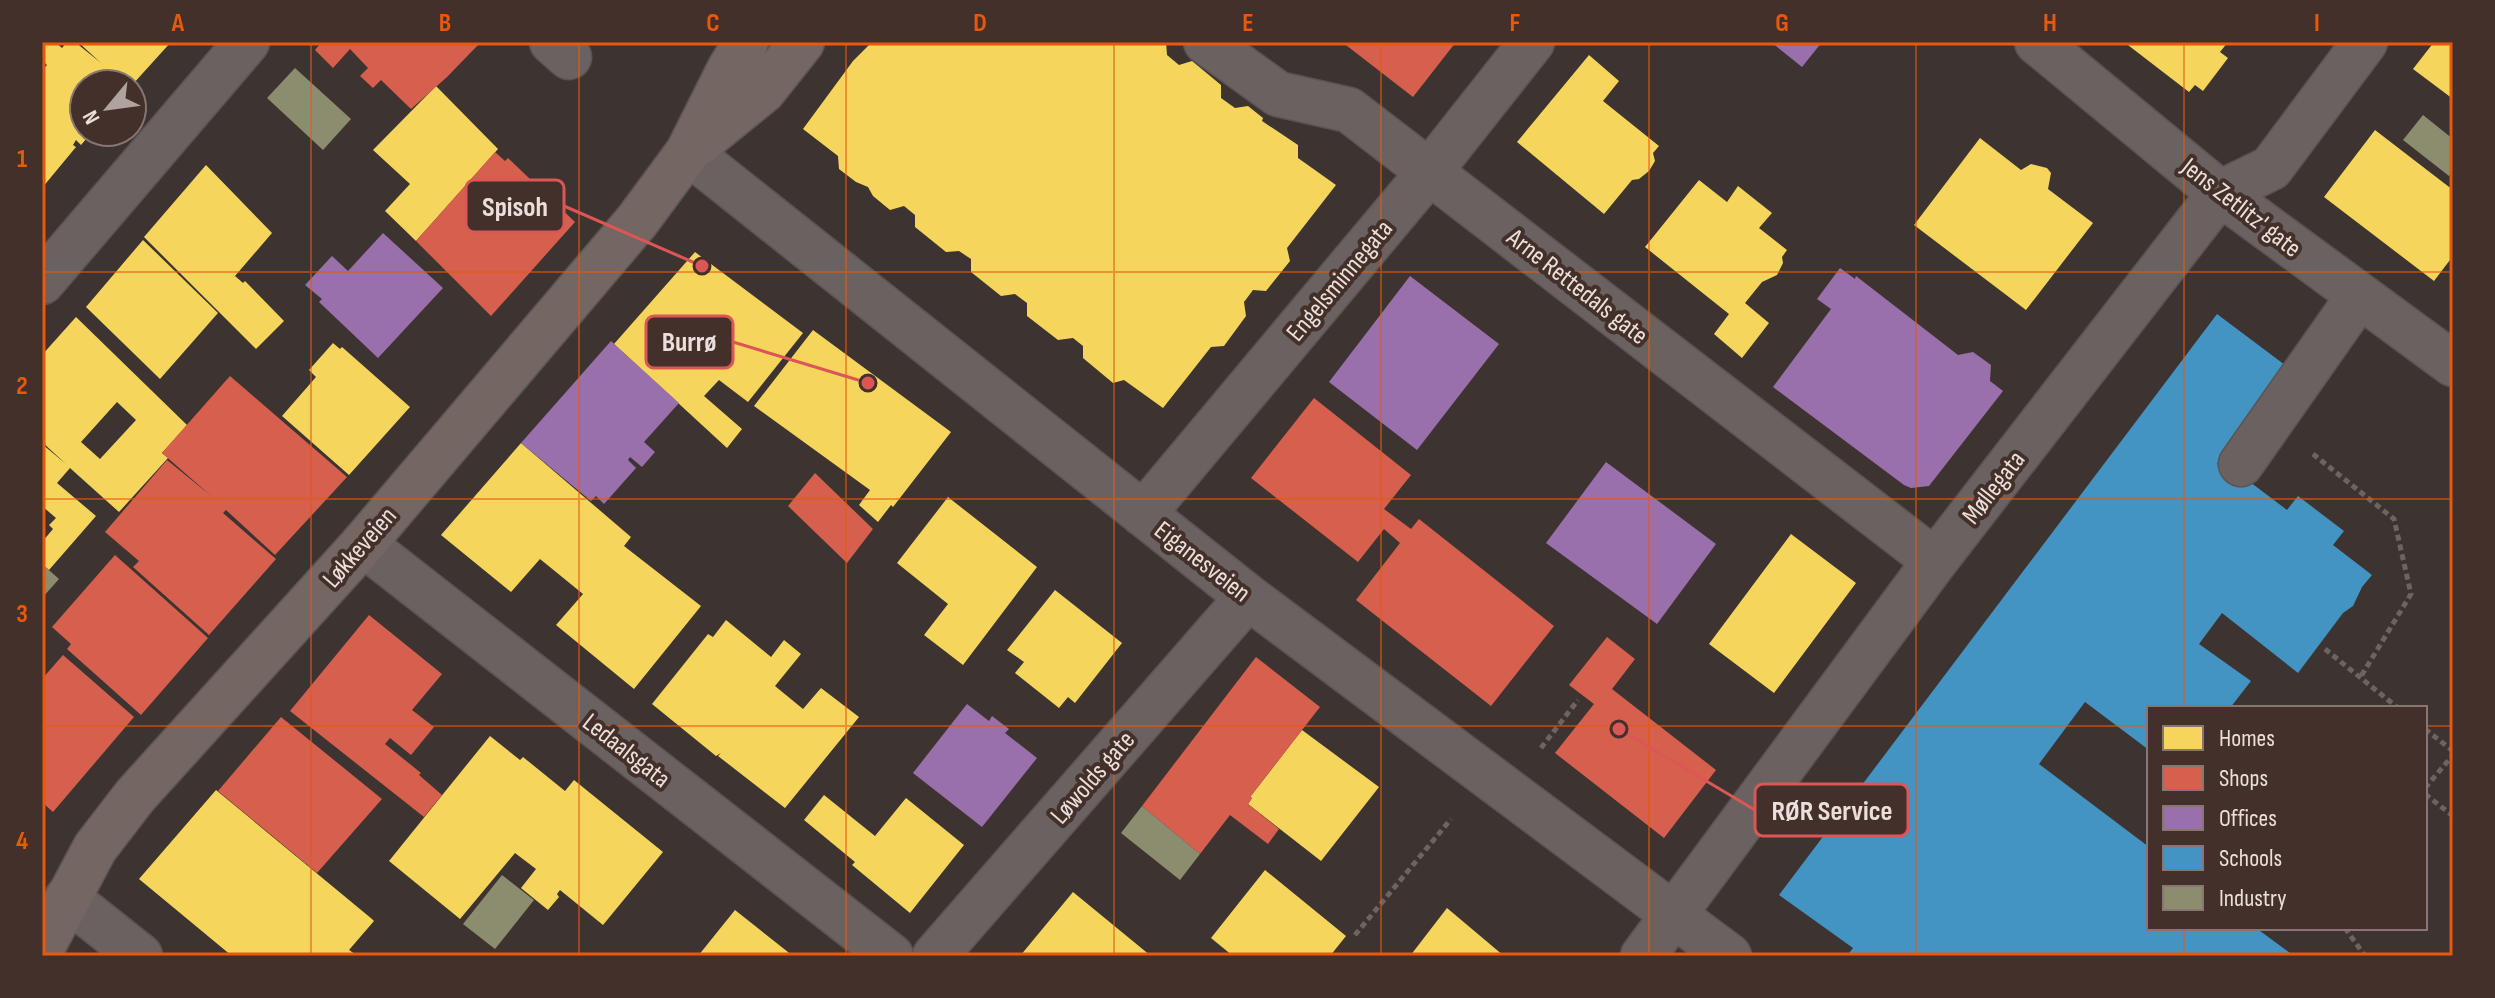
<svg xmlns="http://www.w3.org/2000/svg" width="2495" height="998" font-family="'Sofia Sans Condensed',sans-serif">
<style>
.homes{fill:#f6d55c;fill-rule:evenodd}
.shops{fill:#d6604d}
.offices{fill:#9970ab}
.schools{fill:#4393c3}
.industry{fill:#8c8c6e}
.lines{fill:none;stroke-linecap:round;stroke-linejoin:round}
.minor-casing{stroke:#5c5350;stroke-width:47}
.major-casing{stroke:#5c5350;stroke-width:47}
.path{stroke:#6b6461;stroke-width:5;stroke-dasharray:6 4;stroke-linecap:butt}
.minor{stroke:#6a6260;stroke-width:44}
.major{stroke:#746662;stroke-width:44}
.grid{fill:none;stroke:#e8590c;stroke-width:2;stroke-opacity:0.55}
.labels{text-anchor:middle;stroke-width:8;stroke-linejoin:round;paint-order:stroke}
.street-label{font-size:26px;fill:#ecdfdb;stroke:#43302b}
.leader{fill:none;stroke:#dc5655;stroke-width:3}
.callout-dot{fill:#dc5655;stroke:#43302b;stroke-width:3}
.callout{fill:#43302b;stroke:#dc5655;stroke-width:3}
.callout-label{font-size:28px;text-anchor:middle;font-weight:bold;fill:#ecdfdb}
.neatline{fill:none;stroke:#e8590c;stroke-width:3}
.grid-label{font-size:26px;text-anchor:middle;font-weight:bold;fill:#e8590c}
</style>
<rect width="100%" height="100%" fill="#3d3431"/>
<path class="homes" d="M47,42h8l7,6 5,-6h8l26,21 -23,-21h93l-38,42h-49v48h8l-11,13 -5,-5 -3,5 3,2 -34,41v-117l5,-6 -5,-5v-12z
M872,42h294l1,13 12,10 13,-4 29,24v13l14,10 13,-2 15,12 -1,3 36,24v13l38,27 -49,63 3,13 -24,30 -13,-1 -9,12 2,14 -22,30 -13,1 -48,61 -39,-28 -11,3 -30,-25v-12l-10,-8 -15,2 -31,-24v-13l-12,-9 -14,2 -30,-24v-13l-12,-8 -13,1 -31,-25v-12l-11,-9 -14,4 -17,-14 -5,-9 -12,-5 -17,-13 -1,-13 -35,-27 50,-68z
M2124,42h104l-8,10 8,6 -25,33 -8,-6 -6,7z
M2434,42h19v57l-40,-30z
M1589,55l30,26 -16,20 56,45 -6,7 2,8 -6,10 -10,8 -7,1 -28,34 -87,-72z
M436,86l62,63 -82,92 -31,-30 25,-27 -37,-34z
M2375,130l78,60v34l-3,3 3,2v27l-19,25 -110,-84z
M1980,138l41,32 10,-6 16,4 4,5 -3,16 45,34 -67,87 -112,-85z
M206,165l66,68 -37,43 8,7 2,-2 39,40 -28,28 -112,-112z
M1699,180l28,22 11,-16 34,27 -13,15 28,22 -5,7 1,6 -6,12 -15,7 -17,21 24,20 -27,35 -28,-24 15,-20 -84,-67z
M143,240l75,73 -58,66 -74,-72z
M695,252l108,81 -55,69 -29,-22 -15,16 38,33 -15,19 -113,-104z
M76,317l111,108 -25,28 6,5 -49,54 -49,-44 -13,15 39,33 -47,54 -7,-6v-22l11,-13 -4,-4 7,-7 -14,-12v-62l24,20 -24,-22v-87zM117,402l19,18 -36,39 -19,-17z
M813,330l138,102 -58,75 -2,-2 -13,17 -19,-17 11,-15 -116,-84z
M333,343l7,6 2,-2 68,60 -61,68 -67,-59 34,-39 -7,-7z
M521,443l110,94 -7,9 77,60 -67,83 -78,-64 27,-31 -43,-35 -29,33 -70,-57z
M948,497l89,70 -74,98 -39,-30 24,-31 -51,-41z
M1791,534l65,49 -82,110 -65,-49z
M1055,590l67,53 -47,60 -7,-6 -9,11 -44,-35 9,-11 -17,-12z
M726,620l45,37 13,-17 17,14 -26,32 28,23 18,-21 38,29 -74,91 -67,-52 3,-3 -5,3 -64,-52 56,-70 5,3z
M1302,730l77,57 -58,74 -73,-57 4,-6 -2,-1z
M490,736l30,24 3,-3 42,34 9,-11 89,72 -60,73 -43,-35 -3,4 2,3 -11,13 -27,-22 15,-19 -21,-16 -55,66 -71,-58z
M216,790l156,129 2,2 -25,29 9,6h-126l-93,-77z
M824,795l51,41 31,-38 58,47 -54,68 -58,-48 3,-3 -51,-42z
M1265,870l81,66 -16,20h-97l-22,-18z
M1073,892l78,64h-131z
M1447,908l57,48h-94z
M735,910l58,46h-95z"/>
<path class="shops" d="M318,42h156l4,3 -31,32 -36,32 -30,-29 -8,8 -13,-12 8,-8 -18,-19 -17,19 -18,-18 5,-6z
M1342,42h114l-43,55z
M495,152l10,9 3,-3 67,64 -84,94 -75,-75z
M230,376l117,101 -72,78 -49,-45 -3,3 53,46 -67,76 -76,-68 6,-6 -34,-29 62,-72 43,35 -48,-42z
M1314,398l97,77 -27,34 27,20 8,-10 135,107 -63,80 -135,-106 44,-57 -16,-14 -26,33 -107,-84z
M815,473l58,56 -26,34 -59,-57z
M115,555l93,83 -67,77 -74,-66 4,-5 -19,-17z
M369,615l73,59 -30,36 22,17 -23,28 -21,-17 -5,6 36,29 -2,2 23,20 -18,22 -134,-106z
M1607,637l28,22 -23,30 104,81 -52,68 -109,-85 39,-49 -25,-19z
M63,655l71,62 -81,95 -11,-10v-123z
M1256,657l64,50 -70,90 2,1 -4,6 31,25 -11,15 -38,-29 -30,39 -58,-48z
M281,717l101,82 -65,74 -99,-82z"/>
<path class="offices" d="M1771,42h51l-20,25z
M383,233l60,55 -65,70 -59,-56 3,-3 -17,-14 27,-29 16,15z
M1840,268l15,11 1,-3 102,79 15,-3 18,13 -1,16 13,10 -74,95 -18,2 -7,-3 -131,-98 58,-78 -14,-10z
M1410,276l89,68 -82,106 -88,-68z
M611,341l68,62 -35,39 11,10 -13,15 -12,-10 -2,3 8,8 -32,36 -8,-8 -5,5 -70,-58z
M1606,462l110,82 -59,80 -111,-81z
M967,704l22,17 3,-5 17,13 -4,4 32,25 -55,69 -69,-54z"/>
<path class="schools" d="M2217,314l72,54 -72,96 26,20 3,-5 41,31 11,-14 46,35 -11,14 39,30 -10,12 -9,19 -10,7 -45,60 -76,-60 -23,31 52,37 -21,27h-81v42l-64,-48 -46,62 110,83v81h107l38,28h-447l6,-8 -74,-53z"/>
<path class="industry" d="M295,68l56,51 -28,31 -56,-52z
M2423,115l30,24v31l-4,6 -46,-36z
M42,564l17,15 -17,19z
M1142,806l58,48 -20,26 -59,-47z
M502,875l32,25 -39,49 -32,-25z"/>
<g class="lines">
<defs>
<path id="minor" d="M552,42l17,15
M1206,42l72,52 71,16 586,451
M2037,42l183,151 233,171
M688,152l560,445 481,359
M42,282l205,-240
M2241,464l118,-168
M1143,514l287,-343 102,-129
M363,544l528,412
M67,898l73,58
M935,956l313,-359
M1643,956l292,-395 285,-368 51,-25 94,-126"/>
<path id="major" d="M699,143l64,-52 39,-49
M42,948l53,-100 40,-52 228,-252 274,-323 51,-69 41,-82 17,-28"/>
</defs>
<use href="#minor" class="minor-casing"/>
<use href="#major" class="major-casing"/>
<path class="path" d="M2313,454l81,65 17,75 -51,84
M2325,649l73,59
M2425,729l28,22
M1541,748l37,-48
M2425,788l28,-33
M2425,794l28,22
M2345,928l20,28
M1355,935l96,-116"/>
<use href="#minor" class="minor"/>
<use href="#major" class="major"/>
</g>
<path class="grid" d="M311,42v914M579,42v914M846,42v914M1114,42v914M1381,42v914M1649,42v914M1916,42v914M2184,42v666M42,272h2411M42,499h2411M42,726h2107M2425,726h28M2184,928v28"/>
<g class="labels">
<g class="street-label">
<text transform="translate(2242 207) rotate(38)" y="9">Jens Zetlitz' gate</text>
<text transform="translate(1339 280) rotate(-50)" y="9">Engelsminnegata</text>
<text transform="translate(1578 286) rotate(38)" y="9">Arne Rettedals gate</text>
<text transform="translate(1993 487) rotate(-52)" y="9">Møllegata</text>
<text transform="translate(359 547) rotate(-49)" y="9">Løkkeveien</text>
<text transform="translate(1203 561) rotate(38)" y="9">Eiganesveien</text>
<text transform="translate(627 750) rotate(38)" y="9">Ledaalsgata</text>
<text transform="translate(1092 777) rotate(-49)" y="9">Løwolds gate</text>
</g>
</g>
<path class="leader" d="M702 266L564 206M868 383L733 342M1619 729L1755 810"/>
<g class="callout-dot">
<circle cx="702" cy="266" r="8"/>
<circle cx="868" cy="383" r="8"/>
<circle cx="1619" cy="729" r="8"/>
</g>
<g class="callout">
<rect x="466" y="180" width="98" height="52" rx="8"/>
<rect x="646" y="316" width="87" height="52" rx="8"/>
<rect x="1755" y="784" width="153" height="52" rx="8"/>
</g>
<g class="callout-label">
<text x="515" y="216">Spisoh</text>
<text x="689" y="351">Burrø</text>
<text x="1832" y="820">RØR Service</text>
</g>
<rect width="2495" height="998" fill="none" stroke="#43302b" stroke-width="88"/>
<rect x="2147" y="706" width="280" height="224" fill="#43302b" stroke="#877671" stroke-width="2"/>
<rect x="2163" y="726" width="40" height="24" fill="#f6d55c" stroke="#877671" stroke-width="2"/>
<text x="2219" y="746" font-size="24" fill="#ecdfdb">Homes</text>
<rect x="2163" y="766" width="40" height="24" fill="#d6604d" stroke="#877671" stroke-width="2"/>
<text x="2219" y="786" font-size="24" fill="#ecdfdb">Shops</text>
<rect x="2163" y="806" width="40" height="24" fill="#9970ab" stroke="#877671" stroke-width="2"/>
<text x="2219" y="826" font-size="24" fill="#ecdfdb">Offices</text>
<rect x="2163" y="846" width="40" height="24" fill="#4393c3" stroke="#877671" stroke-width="2"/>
<text x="2219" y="866" font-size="24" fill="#ecdfdb">Schools</text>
<rect x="2163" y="886" width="40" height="24" fill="#8c8c6e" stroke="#877671" stroke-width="2"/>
<text x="2219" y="906" font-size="24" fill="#ecdfdb">Industry</text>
<g transform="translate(108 108) rotate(241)"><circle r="38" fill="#43302b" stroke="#877671" stroke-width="2"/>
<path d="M0-6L14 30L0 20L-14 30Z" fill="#afa3a0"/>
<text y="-12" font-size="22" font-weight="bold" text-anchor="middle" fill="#ecdfdb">N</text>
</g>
<rect x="44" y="44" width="2407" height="910" class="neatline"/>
<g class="grid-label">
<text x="178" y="31">A</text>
<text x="445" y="31">B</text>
<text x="713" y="31">C</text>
<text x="980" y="31">D</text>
<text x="1248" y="31">E</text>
<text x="1515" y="31">F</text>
<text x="1782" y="31">G</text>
<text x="2050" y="31">H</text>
<text x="2317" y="31">I</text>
<text x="22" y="167">1</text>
<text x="22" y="394">2</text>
<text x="22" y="622">3</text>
<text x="22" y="849">4</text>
</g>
</svg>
